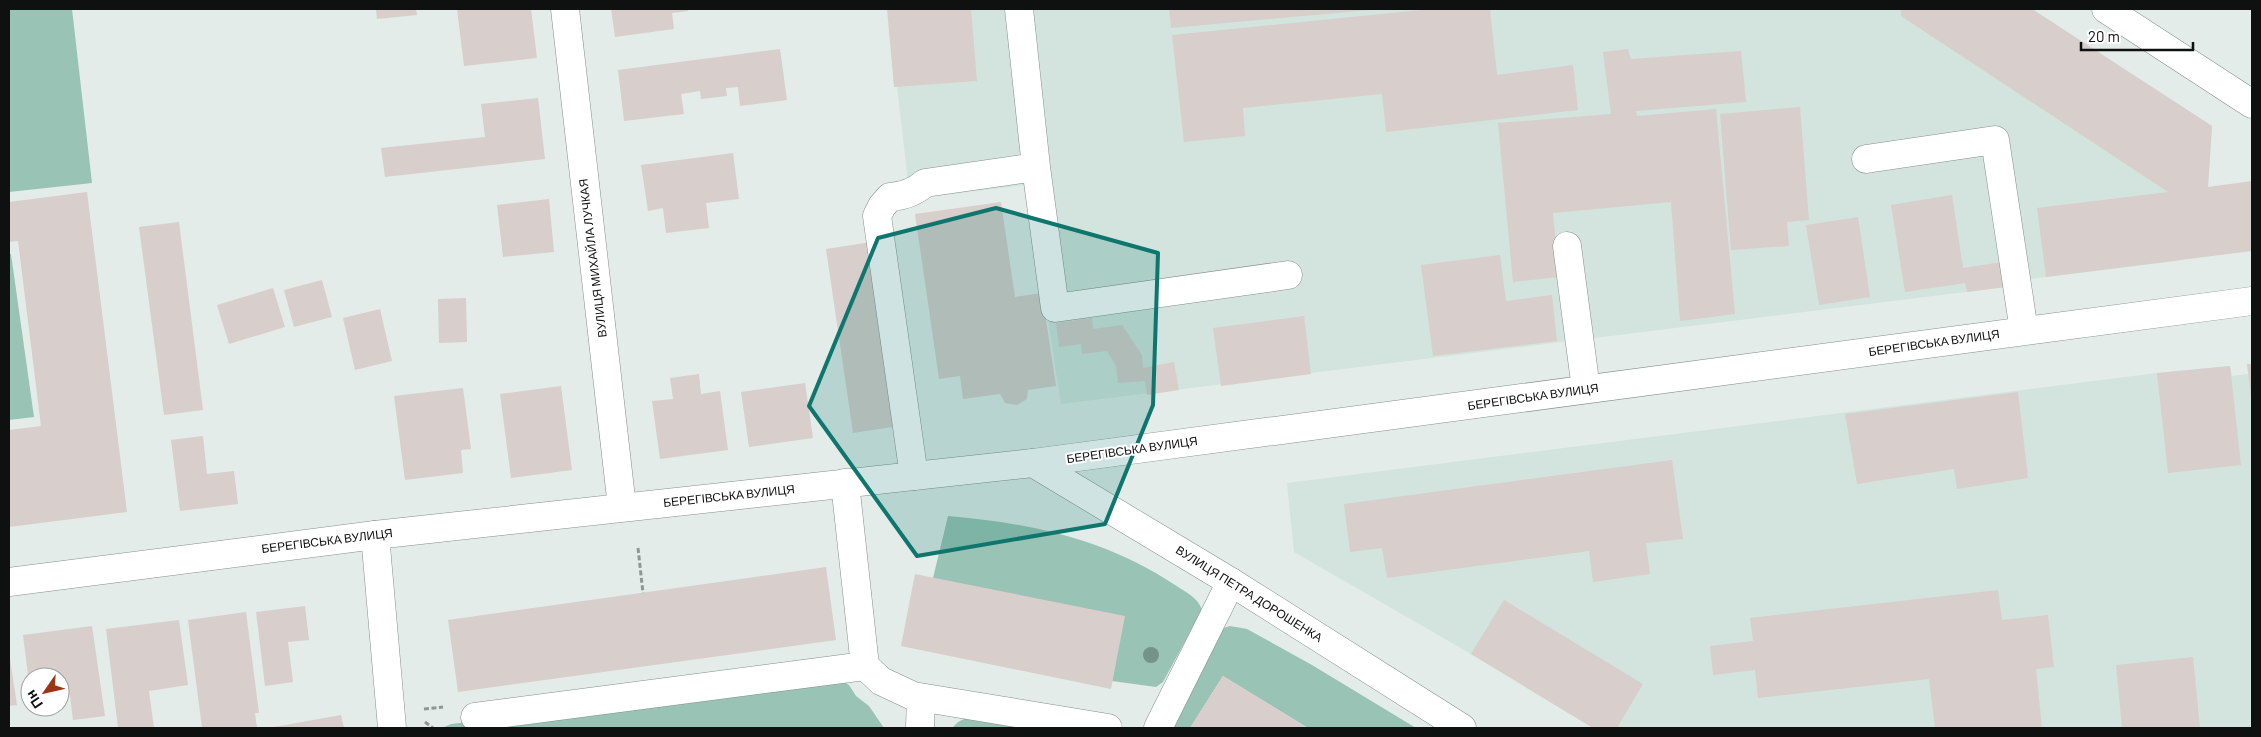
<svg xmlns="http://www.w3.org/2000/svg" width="2261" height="737" font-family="Barlow,sans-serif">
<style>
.built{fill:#d2e4dd}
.green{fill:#99c3b4}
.building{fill:#d8cecb}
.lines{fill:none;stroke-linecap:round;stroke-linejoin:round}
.minor-casing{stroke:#868f8c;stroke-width:29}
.major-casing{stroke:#868f8c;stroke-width:29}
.path{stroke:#909694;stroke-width:3;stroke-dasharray:5 2.5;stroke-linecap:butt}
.minor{stroke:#fff;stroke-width:28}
.major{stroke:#fff;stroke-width:28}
.tree{fill:#76938a}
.marked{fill:#0f766e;fill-opacity:0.2;stroke:#0f766e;stroke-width:4;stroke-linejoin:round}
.labels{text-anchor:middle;stroke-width:4;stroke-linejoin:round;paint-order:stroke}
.street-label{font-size:12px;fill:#0e1110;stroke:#fff}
</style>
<rect width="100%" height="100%" fill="#e3ece9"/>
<path class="built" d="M888,9h1144l180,117 -4,61 -40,5 9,69 -171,21v5l-945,117 -34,-219 -117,14z
M2247,364h5v364h-659l-122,-74 -177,-102 -7,-69 870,-110 73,-7 2,10 16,-2z"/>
<path class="green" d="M9,9h63l20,174 -83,9z
M9,254h2l23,163 -25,3z
M948,516c82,7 158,23 227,69 10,7 23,12 27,25l-39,72 -7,5 -44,-6 -179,-103z
M1230,626l17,3 65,36 104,63h-108l-85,-52 -33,52h-24l55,-99z
M839,679l10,6 7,11 13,10 15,22h-442l9,-4z
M970,716l81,12h-99l6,-6z"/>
<path class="building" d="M376,9h40l1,6 -40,4z
M457,9h74l6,49 -73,8z
M611,9h76l1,2 -16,2 2,16 -59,8z
M887,9h84l6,72 -83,6z
M1169,9h201v1l-199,18z
M1431,9h59l7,66 76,-10 5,45 -192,22 -4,-38 -139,14 2,28 -61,6 -12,-107z
M1901,9h131l180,117 -4,61 44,-6v70l-206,26 -9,-69 131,-16 -267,-176z
M780,49l7,51 -47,6 -2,-19 -12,1 1,8 -26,3 -1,-8 -19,3 3,20 -60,7 -6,-51z
M1628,49l3,10 110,-8 5,51 -110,9 1,5 79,-7 19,205 -55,7 -9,-119 -118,11 6,64 -46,5 -15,-159 113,-9 -8,-62z
M538,98l7,61 -160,18 -4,-29 104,-11 -4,-33z
M1800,107l9,113 -22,2 2,24 -58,4 -11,-136z
M733,153l6,46 -33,4 3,25 -43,5 -3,-25 -15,3 -7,-46z
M87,192l40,320 -118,15v-97l32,-4 -23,-185 -9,1v-40z
M1952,195l11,73 39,-6 4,25 -39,5 -2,-9 -60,9 -14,-87z
M549,199l5,53 -51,5 -6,-52z
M1001,202l14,95 27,-4 14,93 -28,4 -1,9 -10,6 -12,-2 -5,-9 -37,5 -3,-23 -21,3 -24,-165z
M1858,217l12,80 -51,8 -13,-80z
M179,222l24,188 -39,5 -25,-188z
M872,242l27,184 -46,7 -27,-184z
M1500,255l6,46 46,-6 5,46 -124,15 -12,-91z
M322,280l10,37 -38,10 -10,-37z
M273,288l12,39 -56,17 -12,-39z
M466,298l1,44 -28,1 -1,-44z
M380,309l12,52 -37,9 -12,-52z
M1304,316l7,58 -90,12 -8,-58z
M1092,318l1,11 29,-4 20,30 1,13 31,-6 5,28 -32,5 -2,-14 -27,2 -2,-17 -9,-15 -25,3 -1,-10 -22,3 -3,-24z
M2247,364h5v32h-1z
M2230,366l11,99 -73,8 -11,-100z
M699,374l2,20 19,-3 8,59 -68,9 -8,-58 21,-2 -3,-21z
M805,383l8,55 -64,9 -8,-55z
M561,386l11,84 -61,8 -11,-84z
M463,388l8,61 -10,1 2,23 -58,7 -11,-84z
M2018,392l10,86 -71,11 -3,-20 -97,15 -12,-70z
M203,436l4,38 27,-3 4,33 -58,7 -9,-71z
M1672,460l11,79 -37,4 4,31 -57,8 -4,-31 -202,27 -5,-30 -32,4 -6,-48z
M826,567l10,73 -378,52 -10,-72z
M915,574l210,42 -14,73 -210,-43z
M1998,590l4,30 46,-5 6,52 -18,2 6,59h-107l-6,-49 -171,19 -3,-28 -42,5 -3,-29 43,-5 -3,-23z
M1504,600l139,84 -26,44h-24l-122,-74z
M305,606l4,34 -21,2 5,40 -28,4 -9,-74z
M246,612l13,101h-4l2,15h-55l-14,-108z
M179,620l9,65 -39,6 5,37h-36l-12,-99z
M92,626l13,90 -32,4 -3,-25 -10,1v-19h-30l-1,6 -6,-48z
M9,652l8,53 -8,1z
M2193,657l7,71h-78l-6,-63z
M1223,676l85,52h-118z
M341,715l3,13h-70v-1z"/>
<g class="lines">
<defs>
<path id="minor" d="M565,9l57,498
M2106,9l146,95
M1866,159l129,-19 29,191
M1036,167l19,141 233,-33
M1567,246l19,143
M1033,463l1219,-162
M914,476l-37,-260 5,-10 8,-9c14,-1 25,-5 35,-14l111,-16 -17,-158
M845,483l20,183 16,15 32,15 195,32
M375,535l17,193
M475,717l390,-51
M920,728l1,-30
M1158,728l73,-146"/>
<path id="major" d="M9,582l366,-47 658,-72 198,119 231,146"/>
</defs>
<use href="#minor" class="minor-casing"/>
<use href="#major" class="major-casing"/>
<path class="path" d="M638,548l5,45
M424,709l19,-2
M425,722l8,6"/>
<use href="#minor" class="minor"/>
<use href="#major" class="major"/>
</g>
<circle class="tree" cx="1151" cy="655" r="8"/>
<path class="marked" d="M996,208l162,45 -5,152 -48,119 -188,32 -108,-150 69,-168z"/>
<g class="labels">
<g class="street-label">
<text transform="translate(593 258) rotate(-97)" y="4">ВУЛИЦЯ МИХАЙЛА ЛУЧКАЯ</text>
<text transform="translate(1934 343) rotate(-8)" y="4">БЕРЕГІВСЬКА ВУЛИЦЯ</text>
<text transform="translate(1533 397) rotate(-8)" y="4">БЕРЕГІВСЬКА ВУЛИЦЯ</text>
<text transform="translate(1132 450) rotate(-8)" y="4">БЕРЕГІВСЬКА ВУЛИЦЯ</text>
<text transform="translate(729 496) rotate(-6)" y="4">БЕРЕГІВСЬКА ВУЛИЦЯ</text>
<text transform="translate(327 541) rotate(-7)" y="4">БЕРЕГІВСЬКА ВУЛИЦЯ</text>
<text transform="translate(1249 594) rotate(32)" y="4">ВУЛИЦЯ ПЕТРА ДОРОШЕНКА</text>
</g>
</g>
<rect width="2261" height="737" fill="none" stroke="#0e1110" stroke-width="20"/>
<g transform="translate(45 692) rotate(236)"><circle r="24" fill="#ffffff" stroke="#9fa09f"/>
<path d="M0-4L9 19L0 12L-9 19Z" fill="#9c3513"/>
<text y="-8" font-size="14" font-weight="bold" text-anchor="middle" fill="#0e1110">Пн</text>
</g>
<path d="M2081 42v8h112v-8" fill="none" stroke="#0e1110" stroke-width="2.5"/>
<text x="2088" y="42" font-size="15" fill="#0e1110" stroke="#ffffff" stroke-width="4" paint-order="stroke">20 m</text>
</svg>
